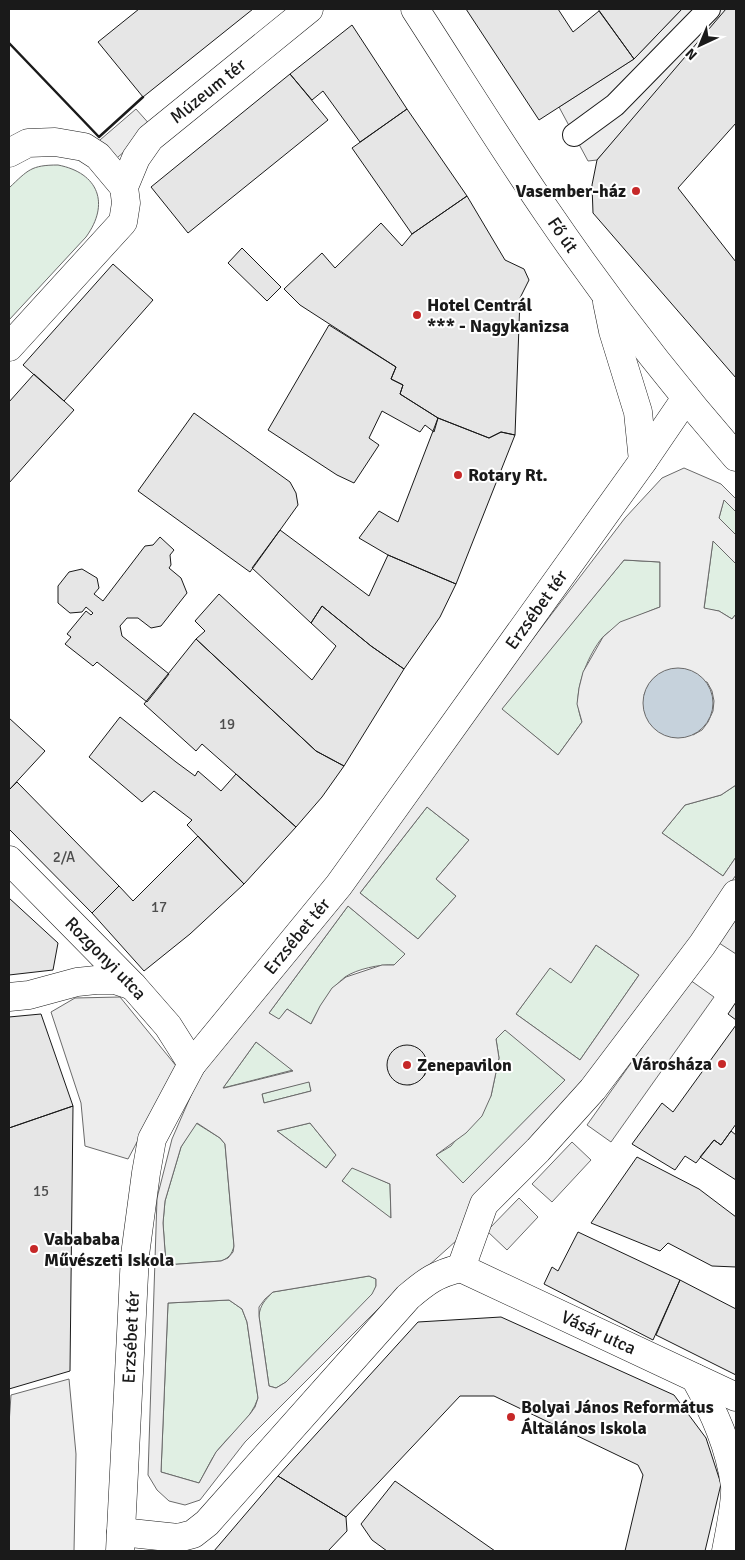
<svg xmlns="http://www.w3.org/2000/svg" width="745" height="1560" font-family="Signika,sans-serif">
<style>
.green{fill:#e0efe3;stroke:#6a6a6a}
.parking{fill:#ededed;stroke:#6a6a6a;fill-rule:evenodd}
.water{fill:#c6d2dc;stroke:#6a6a6a}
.building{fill:#e6e6e6;stroke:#1a1a1a}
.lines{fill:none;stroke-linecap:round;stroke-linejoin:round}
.pedestrian-casing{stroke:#1a1a1a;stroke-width:24}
.minor-casing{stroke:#1a1a1a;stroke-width:29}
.tertiary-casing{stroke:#1a1a1a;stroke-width:29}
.pedestrian{stroke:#fff;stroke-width:22}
.minor{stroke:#fff;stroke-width:28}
.tertiary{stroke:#fff;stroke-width:28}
.wall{stroke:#1a1a1a;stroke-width:2.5}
.poi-dot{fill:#c62828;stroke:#fff;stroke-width:2}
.labels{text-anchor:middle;stroke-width:4;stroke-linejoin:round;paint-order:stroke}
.number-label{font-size:15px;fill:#4d4d4d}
.street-label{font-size:18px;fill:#1a1a1a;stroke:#fff}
.poi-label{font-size:18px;font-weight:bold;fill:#1a1a1a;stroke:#fff;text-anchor:start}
</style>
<rect width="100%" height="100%" fill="#fff"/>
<path class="green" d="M58,165c41,8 52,39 28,72l-77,83v-132c19,-18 22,-23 49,-23z
M724,499l12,13v23l-17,-17z
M713,540l23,24v50l-4,5 -13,-8 -15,-2z
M624,560l36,2v45c-14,5 -50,21 -58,31 -13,16 -25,45 -24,65 0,6 2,13 4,19l-24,33 -57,-46z
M736,785v72l-13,19 -61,-43 23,-28 36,-10z
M427,807l42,33 -33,39 20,17 -38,43 -58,-46z
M348,906l58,48 -12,11c-14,-1 -37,4 -49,12 -14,11 -27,32 -34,47l-24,-15 -8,11 -10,-7z
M596,945l43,30 -59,85 -64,-46 34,-47 21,15z
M505,1029l60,51 -102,104 -27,-29 15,-9 40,-50 8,-38 -3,-19z
M256,1042l37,28 -70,18z
M309,1081l2,10 -47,12 -2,-9z
M196,1123l24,15 5,6 9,102c-2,8 -5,12 -13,15l-55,4 -3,-42 2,-22 16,-54z
M310,1123l26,32 -10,13 -49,-37z
M352,1167l38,17 1,35 -49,-38z
M369,1276l7,3v7l-3,8 -87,88 -10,6 -7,-2 -10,-70c1,-11 6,-16 14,-24z
M229,1300l13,9 5,13 11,76c-7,22 -28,36 -41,53 -7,10 -12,22 -18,32l-38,-11 7,-169z"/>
<path class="parking" d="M682,9h48l-133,151 -9,1 -29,-54 75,-48z
M136,109l16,18 -43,38 -16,-19z
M684,468l37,16 15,15v13l-12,-12 -5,18 17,17v29l-23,-23 -9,67 15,3 13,8 4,-5v171l-15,10 -36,10 -23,28 61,43 13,-19v18l-150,216 -119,140 -40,36 -20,13 -162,162 -45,58 -15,5 -16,-4 -12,-11 -9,-15 9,-277 15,-59 30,-69 28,-35 395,-517 37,-40zM624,560l36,2v45l-40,15 -17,15 -20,35 -4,16 -2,16 5,18 -24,33 -56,-46zM655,677l52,5 5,9 2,10 -1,10 -5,11 -6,8 -9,5 -49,-40 4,-9zM427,807l42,33 -33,39 20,17 -38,43 -58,-46zM348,906l57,48 -11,11h-12l-36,12 -14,11 -12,18 -9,18 -24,-15 -8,10 -10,-6zM596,945l43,30 -59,85 -64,-46 34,-46 21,15zM505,1030l60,50 -102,103 -27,-28 30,-22 16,-17 9,-20 8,-38 -3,-19zM256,1042l37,29 -69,17h-1zM404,1046l13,2 8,9 2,6 -2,12 -4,4 -11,6 -12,-2 -8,-9 -2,-6 2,-12 9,-8zM309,1082l2,9 -47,12 -2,-9zM197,1123l23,15 5,6 9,102 -1,6 -5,6 -7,3 -55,4 -3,-42 2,-22 16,-54zM310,1123l26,32 -10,13 -49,-37zM352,1168l38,16 1,34 -49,-37zM369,1276l7,3v7l-4,8 -86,88 -10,6 -7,-2 -10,-70v-9l6,-8 8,-7zM229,1300l13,9 5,13 11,76 -3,9 -5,7 -34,38 -17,31 -38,-11 7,-169z
M736,918v36l-17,-11z
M690,980l24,17 -103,145 -24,-17z
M120,997l57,70 -49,92 -43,-13 -4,-43 -30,-91 24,-14z
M572,1142l19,18 -39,42 -20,-18z
M519,1198l19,19 -31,33 -20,-19z
M69,1379l7,75 -2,97h-65v-127l2,-29z"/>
<path class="water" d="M643 703a35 35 0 1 1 70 0a35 35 0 1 1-70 0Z"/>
<path class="building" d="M139,9h114l-110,88 -45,-55z
M466,9h92l15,23 26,-21 35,48 -95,61z
M598,9h84l-48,50z
M726,9h10v114l-58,65 58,74v116l-143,-165 -1,-28 5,-25z
M352,25l55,84 -47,33 -37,-51 -11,9 -22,-26z
M290,74l38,46 -140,113 -37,-46z
M407,109l60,87 -55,38 -60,-86z
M467,196l38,64 19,9 5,11 -9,18 -5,137 -14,-3 -12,6 -51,-20 -38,-24 3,-9 -12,-6 5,-12 -96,-62 -16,-16 38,-36 13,15 46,-45 21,23 10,-12z
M242,248l39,39 -14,14 -39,-38z
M113,264l40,36 -89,101 -41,-36z
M329,325l67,42 -5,12 12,6 -3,9 38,24 -4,14 -9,-7 -5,7 -38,-21 -13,27 10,7 -25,38 -17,-8 -69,-45z
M34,374l40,36 -65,73v-81z
M194,413l96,69 6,11 2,12 -48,67 -112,-81z
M438,418l51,20 12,-6 14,3 -59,149 -68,-29 -29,-17 20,-27 19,11z
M280,530l89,66 19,-41 68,29 -16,33 -36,52 -33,-23 -49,-40 -11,17 -59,-55z
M160,537l14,13 -4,5 1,10 -2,3 12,10 6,15 -26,33 -10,2 -13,-10h-11l-7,8 2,10 47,38 -22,28 -50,-40 -4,4 -28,-22 6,-7 -4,-3 19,-23 5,4 2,-2 -7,-6 -4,5 -12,1 -12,-10v-17l11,-14 13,-3 15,9 2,10 -5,6 9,7 42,-55 8,-1z
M219,594l93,86 24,-34 -25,-23 11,-17 49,40 33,23 -60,97 -28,-15 -120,-112 9,-8 -10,-10z
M196,639l120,112 28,15 -22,31 -26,30 -94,-83 -6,7 -52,-47z
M120,717l56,45 19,14 3,-5 23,20 15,-17 60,53 -52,57 -57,-59 5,-5 -38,-29 -12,11 -53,-45z
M9,718l36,33 -36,39z
M17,782l102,104 -27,27 -83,-84v-39z
M198,836l46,48 -54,50 -46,37 -52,-58 27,-27 14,15z
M9,898l49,45 -5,27 -44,5z
M736,1002v18l-8,-6z
M41,1014l32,92 -64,22v-111z
M736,1025v99l-15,21 -7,-5 -18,23 -11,-7 -10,14 -43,-26 30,-41 11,9z
M387 1065a20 20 0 1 1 40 0a20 20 0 1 1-40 0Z
M73,1106l-3,265 -61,18v-261z
M731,1131l5,4v45l-36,-23 14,-17 7,5z
M637,1157l62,32 37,28v50l-24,-1 -44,-23 -8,8 -69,-28z
M578,1232l102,48 -27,60 -109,-56 8,-17 6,4z
M680,1280l56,29v66l-80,-40z
M501,1317l173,78 32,43 15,46 -16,67h-80l18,-76 -5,-10 -144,-69h-34l-114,121 -68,-41 140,-154z
M278,1476l68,41 1,14 -19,20h-114z
M395,1481l100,70h-108l-15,-11 -11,-16z"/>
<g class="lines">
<defs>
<path id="pedestrian" d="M574,135l41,-30 94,-96"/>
<g id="minor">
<path d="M9,153l19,-10 27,-1 29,5 14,9 26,31"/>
<path id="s1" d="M9,347l114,-125 3,-19 -2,-16 12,-29 14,-20 159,-129"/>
<path id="s2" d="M9,860l124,126 35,40 24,38"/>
<path d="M9,997l20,-2 48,-13 19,-2h19l18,6"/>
<path d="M461,1268l23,-64 54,-54 55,-61 109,-144 34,-51"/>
<path id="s3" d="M461,1268l275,129"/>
<path d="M695,1378c19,34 35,69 40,108 1,15 -6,50 -9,65"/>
<path d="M121,1532l57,6 15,-4 14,-11 201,-226c19,-16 28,-23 53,-29"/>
</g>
<g id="tertiary">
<path id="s4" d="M415,9c44,68 86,136 132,203 58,85 121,167 189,245"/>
<path d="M607,302l6,29 25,81 5,49"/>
<path id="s5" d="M120,1551l15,-296 11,-82 6,-34 40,-75 147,-179 304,-424 43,-63"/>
</g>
</defs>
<use href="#pedestrian" class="pedestrian-casing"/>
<use href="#minor" class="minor-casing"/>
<use href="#tertiary" class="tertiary-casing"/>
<use href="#pedestrian" class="pedestrian"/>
<use href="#minor" class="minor"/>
<use href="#tertiary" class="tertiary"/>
<path class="wall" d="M9,43l90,94 44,-40"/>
</g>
<g class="poi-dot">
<circle cx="636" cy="191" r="5"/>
<circle cx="417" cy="315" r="5"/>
<circle cx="458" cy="475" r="5"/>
<circle cx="722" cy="1064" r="5"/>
<circle cx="407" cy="1065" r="5"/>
<circle cx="34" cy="1249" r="5"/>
<circle cx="511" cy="1417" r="5"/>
</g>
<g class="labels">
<g class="number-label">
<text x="227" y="729">19</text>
<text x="64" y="862">2/A</text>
<text x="159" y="912">17</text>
<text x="41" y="1196">15</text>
</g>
<g class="street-label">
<text dy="6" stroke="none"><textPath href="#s1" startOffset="335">Múzeum tér</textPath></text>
<text dy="6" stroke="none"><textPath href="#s4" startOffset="270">Fő út</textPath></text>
<text dy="6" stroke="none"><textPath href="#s5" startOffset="1069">Erzsébet tér</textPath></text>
<text dy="6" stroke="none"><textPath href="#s5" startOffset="664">Erzsébet tér</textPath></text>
<text dy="6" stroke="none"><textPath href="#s2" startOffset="138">Rozgonyi utca</textPath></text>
<text dy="6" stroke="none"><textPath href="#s3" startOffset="152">Vásár utca</textPath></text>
<text dy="6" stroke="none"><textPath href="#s5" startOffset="214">Erzsébet tér</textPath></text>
</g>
<g class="poi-label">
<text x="626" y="197" text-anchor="end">Vasember-ház</text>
<text x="427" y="311">Hotel Centrál<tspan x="427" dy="21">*** - Nagykanizsa</tspan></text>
<text x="468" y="481">Rotary Rt.</text>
<text x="712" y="1070" text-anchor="end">Városháza</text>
<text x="417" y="1071">Zenepavilon</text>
<text x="44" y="1245">Vabababa<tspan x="44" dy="21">Művészeti Iskola</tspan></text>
<text x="521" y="1413">Bolyai János Református<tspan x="521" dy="21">Általános Iskola</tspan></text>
</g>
</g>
<rect width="745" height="1560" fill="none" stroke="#1a1a1a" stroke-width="20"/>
<g transform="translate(700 45) rotate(224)" stroke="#ffffff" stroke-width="4" paint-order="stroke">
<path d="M0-4L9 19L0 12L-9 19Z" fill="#1a1a1a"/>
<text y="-8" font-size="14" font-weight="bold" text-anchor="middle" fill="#1a1a1a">N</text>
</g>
</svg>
